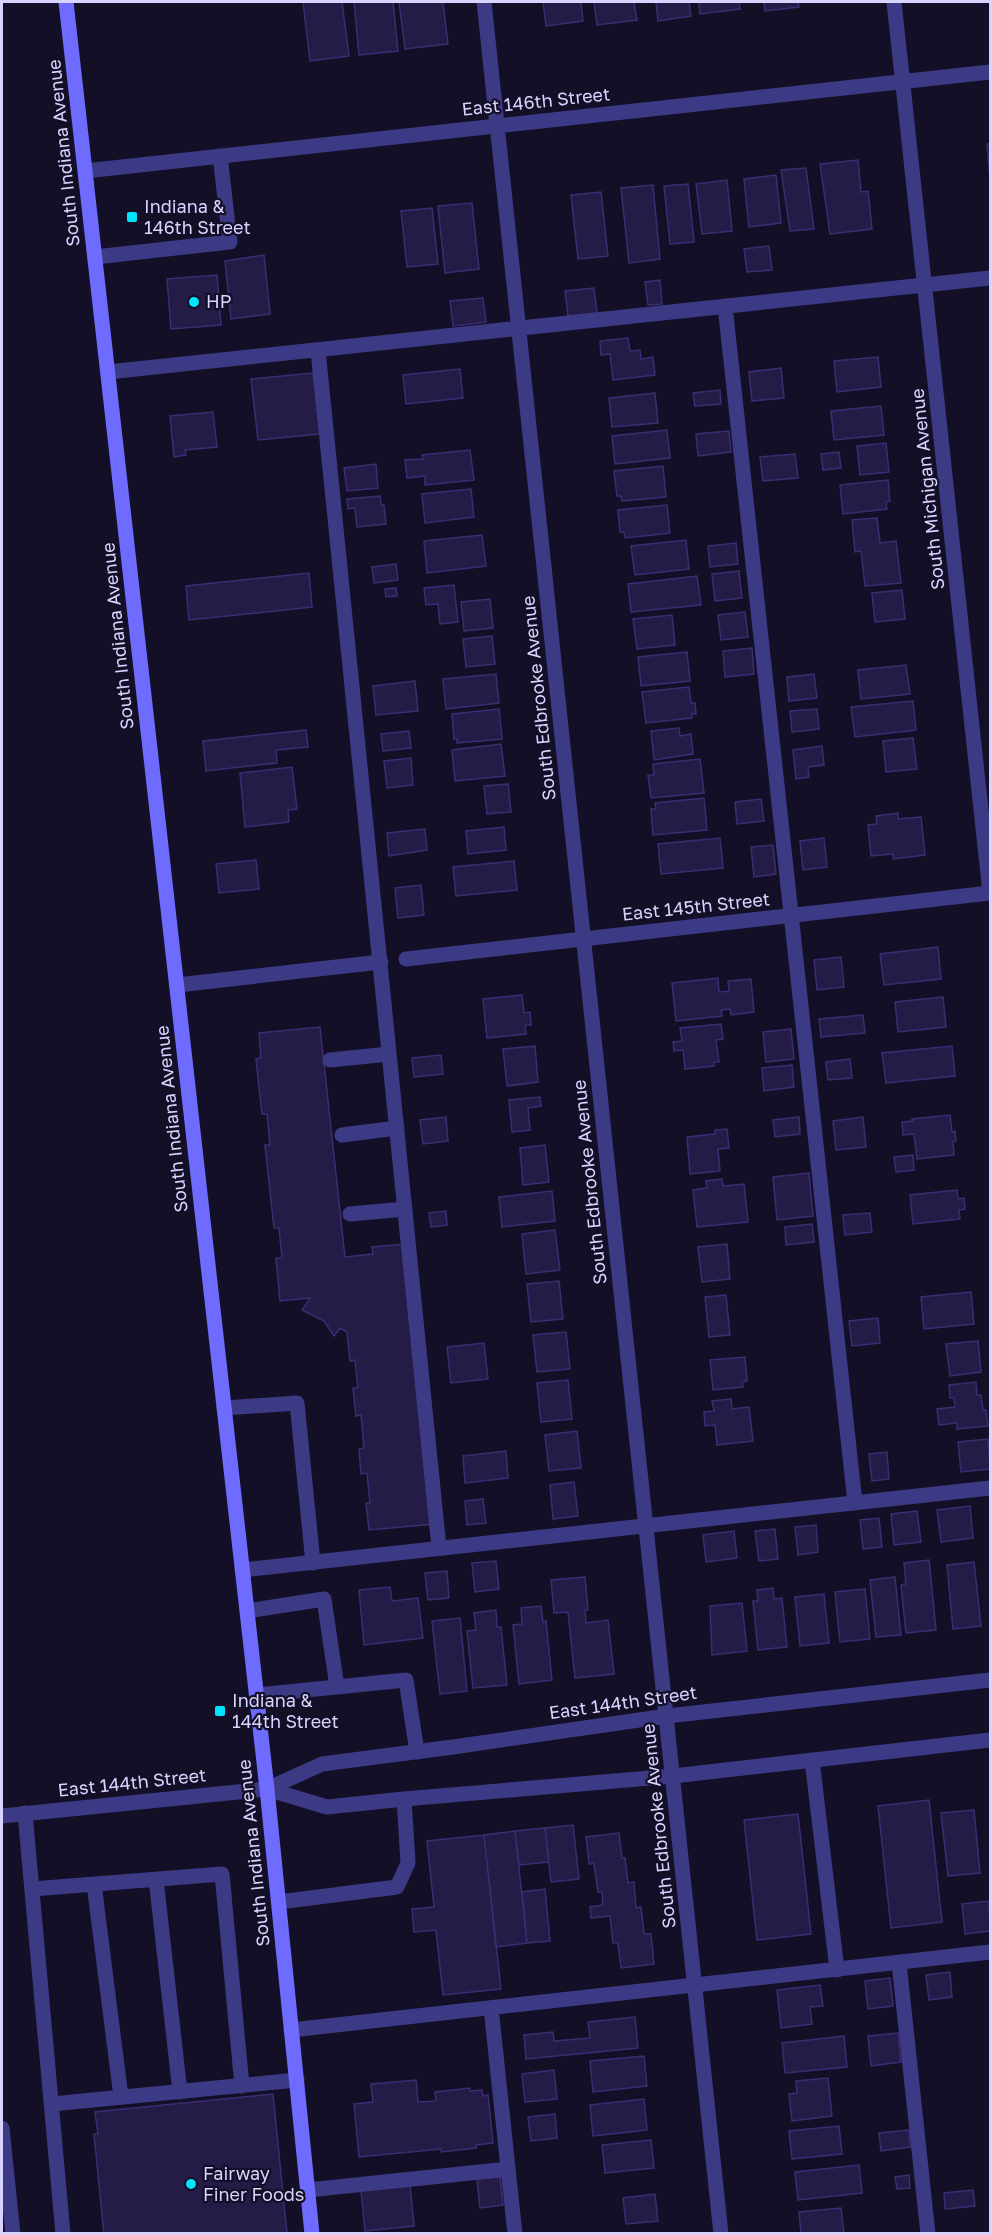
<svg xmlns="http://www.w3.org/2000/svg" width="992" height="2235" font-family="'Golos Text',sans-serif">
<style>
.building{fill:#241b47;stroke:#3b2d73;stroke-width:1.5}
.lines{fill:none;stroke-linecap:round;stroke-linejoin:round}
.service{stroke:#3d3a85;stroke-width:15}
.minor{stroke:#3d3a85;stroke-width:15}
.tertiary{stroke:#3d3a85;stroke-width:15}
.secondary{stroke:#6f6bff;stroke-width:15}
.poi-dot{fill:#00e5ff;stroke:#130f26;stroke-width:2}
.labels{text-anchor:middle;stroke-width:4.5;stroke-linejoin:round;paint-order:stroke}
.street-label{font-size:18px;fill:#d9d4ff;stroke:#130f26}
.poi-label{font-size:18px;fill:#d9d4ff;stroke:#130f26;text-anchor:start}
</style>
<rect width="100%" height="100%" fill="#130f26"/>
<path class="building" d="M303,2h39l7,54 -39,5z
M354,2h39l5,49 -39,4z
M399,2h44l5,42 -43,5z
M543,2h38l2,19 -37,5z
M594,2h40l3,18 -40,5z
M656,2h33l2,14 -33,5z
M699,2h40l1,7 -40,5z
M764,2h34l1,5 -34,4z
M987,144h3v35z
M858,160l3,32 7,-1 4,38 -42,5 -10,-70z
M806,168l8,61 -24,2 -9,-61z
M776,175l5,48 -32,4 -5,-48z
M727,180l5,51 -30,3 -6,-50z
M688,184l6,58 -24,2 -6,-58z
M653,185l7,74 -31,4 -8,-75z
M601,192l7,64 -30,3 -7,-64z
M472,203l7,66 -34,4 -7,-67z
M432,208l6,56 -31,3 -6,-56z
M769,246l3,24 -25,2 -3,-23z
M264,255l6,59 -39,5 -6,-58z
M217,275l4,50 -50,4 -4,-50z
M660,280l2,24 -14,1 -3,-23z
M594,288l3,25 -29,3 -3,-25z
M483,298l3,24 -33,4 -3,-25z
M628,338l2,13 10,-1 1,9 12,-2 2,18 -42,5 -3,-26 -9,1 -1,-14z
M878,357l3,30 -44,5 -3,-31z
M781,368l3,30 -32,3 -3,-29z
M460,369l3,29 -57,6 -3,-29z
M313,373l7,61 -62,6 -7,-61z
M720,390l1,14 -26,2 -2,-13z
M655,393l3,30 -46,4 -3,-29z
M881,406l3,29 -50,5 -3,-29z
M213,412l4,35 -32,3 1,5 -12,2 -4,-41z
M667,430l3,28 -55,6 -3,-28z
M729,431l2,21 -33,4 -2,-22z
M886,443l3,29 -29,3 -3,-29z
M470,450l4,30 -49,5v-9l-18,2 -2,-18 18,-1 -1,-4z
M839,452l2,16 -18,2 -2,-16z
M795,454l3,24 -35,3 -3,-24z
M376,464l2,24 -31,3 -3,-23z
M663,466l3,31 -44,4 -1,-5h-4l-3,-25z
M888,480l2,21 -4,1 1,7 -44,5 -3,-29z
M471,489l3,28 -49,6 -3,-29z
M380,496l1,9h3l2,19 -29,3 -2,-19 -7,1 -1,-10z
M667,505l3,28 -45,5 -1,-6h-4l-2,-22z
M877,518l3,25 16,-2 5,42 -36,3 -4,-35 -6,1 -3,-32z
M482,535l4,31 -59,7 -3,-32z
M686,540l3,29 -54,6 -4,-29z
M736,543l2,21 -28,3 -2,-21z
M396,564l2,16 -24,3 -2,-16z
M739,571l3,27 -27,3 -3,-27z
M309,573l3,34 -123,13 -3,-34z
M697,576l4,29 -70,7 -3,-28z
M454,585l4,37 -18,2 -2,-20 -12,1 -2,-17z
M396,588l1,8 -11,1 -1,-8z
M902,590l3,29 -30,3 -3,-29z
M490,599l3,29 -29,3 -3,-29z
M745,612l3,25 -27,3 -3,-25z
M672,615l3,30 -38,4 -4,-30z
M492,636l3,28 -29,3 -3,-28z
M752,648l2,26 -29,3 -2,-26z
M687,652l3,29 -49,5 -3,-29z
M906,665l4,29 -49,5 -3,-29z
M496,674l3,29 -53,6 -3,-30z
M814,674l3,24 -28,3 -2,-24z
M415,681l3,30 -42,4 -3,-29z
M689,687l2,16h4l1,11h-4v4l-46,5 -4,-31z
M913,701l3,29 -61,7 -4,-30z
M499,709l3,30 -45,4v-4h-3l-2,-25z
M817,709l2,20 -27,3 -2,-21z
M679,728l1,8 11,-2 2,20 -39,6 -3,-29z
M306,730l2,17 -32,3 1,13 -71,8 -3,-30z
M409,731l2,17 -28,3 -2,-17z
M913,738l4,31 -31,3 -3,-31z
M501,744l4,32 -50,5 -3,-31z
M822,746l2,19 -16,2 1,10 -13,2 -3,-29z
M411,758l2,27 -26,3 -3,-27z
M700,759l4,34 -53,5 -3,-23h6l-1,-11z
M292,767l5,42 -9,1 1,12 -44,5 -5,-54z
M508,784l3,28 -24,2 -3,-28z
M704,798l3,32 -54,5 -2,-26h5l-1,-6z
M761,799l3,22 -27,3 -2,-22z
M898,813v6l23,-2 4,38 -32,4v-5l-22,2 -3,-31 9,-1 -1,-8z
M504,827l2,23 -38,4 -2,-23z
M425,829l2,21 -38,6 -2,-23z
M720,838l3,30 -62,6 -3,-30z
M824,838l3,29 -24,3 -3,-29z
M773,845l3,29 -22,3 -3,-30z
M256,860l3,29 -40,4 -3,-29z
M514,861l3,29 -61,6 -3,-29z
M421,885l3,30 -26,3 -3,-30z
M938,947l3,32 -57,6 -4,-31z
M841,957l3,30 -27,3 -3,-30z
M718,978l1,14 10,-1 -1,-10 23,-2 3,33 -23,3 -1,-6 -9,1 1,6 -46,5 -4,-38z
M522,995l2,18 6,-1 1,13h-6l1,9 -39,4 -4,-39z
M943,997l3,30 -48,5 -3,-30z
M863,1015l2,18 -44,4 -2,-18z
M721,1024l2,15 -7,1 3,22h-5v4l-29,3 -2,-19 -9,1 -1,-9 9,-1 -2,-13z
M320,1027l25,230 28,-3 -1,-7 33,-3 30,280 -66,6 -3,-27h4l-3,-30 -6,1 -2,-25 5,-1 -3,-33 -5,1 -3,-28h5l-3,-28 -5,1 -3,-29 -7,-4 -6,8 -10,-15 -22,-11 8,-12 -30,3 -4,-43h6l-3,-30h-5l-9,-83h5l-3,-31h-5l-6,-55 5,-1 -2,-25z
M791,1029l3,30 -28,3 -3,-30z
M535,1046l3,36 -31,4 -4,-37z
M952,1046l3,30 -69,7 -4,-30z
M441,1055l2,19 -29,3 -2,-19z
M850,1059l2,19 -24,2 -2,-18z
M792,1065l2,22 -30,4 -2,-23z
M540,1097l1,9 -13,2 2,22 -18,2 -3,-32z
M950,1115l2,17 3,-1 1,10h-3l1,14 -37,4 -3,-25 -11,1 -1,-13 11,-1 -1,-2z
M446,1117l2,24 -25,3 -3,-24z
M799,1117l1,17 -25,3 -2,-17z
M863,1117l3,30 -30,3 -3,-29z
M727,1129l2,19 -11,1 2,22 -30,3 -3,-37 28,-3v-4z
M545,1145l4,37 -26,3 -3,-37z
M913,1155l1,15 -18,2 -2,-15z
M809,1173l4,43 -36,4 -4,-43z
M722,1179l1,7 21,-2 4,38 -51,5 -4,-37 14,-2 -1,-7z
M957,1190l1,9 6,-1 1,11 -6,1 1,9 -47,5 -3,-29z
M552,1191l3,30 -53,6 -3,-30z
M446,1211l1,14 -16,2 -2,-14z
M870,1213l2,19 -27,3 -2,-20z
M812,1224l2,18 -28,3 -1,-18z
M555,1230l5,40 -34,4 -4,-40z
M727,1244l3,35 -28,3 -4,-35z
M559,1281l4,38 -32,3 -4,-38z
M971,1292l3,32 -50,5 -3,-32z
M726,1295l4,40 -21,2 -4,-40z
M878,1318l2,25 -28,3 -3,-25z
M566,1332l4,37 -33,3 -4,-37z
M978,1341l3,31 -31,4 -4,-32z
M484,1343l4,36 -37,4 -4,-36z
M745,1357l2,24 -5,1 1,5 -30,3 -3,-30z
M568,1380l4,39 -31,3 -4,-39z
M976,1382l1,13h4l2,15h3l2,16 -31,3v-6l-18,2 -2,-16 18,-2 -1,-9h-4l-1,-13z
M731,1399l1,10 17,-2 4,34 -36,4 -2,-20 -10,1 -1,-14 10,-1 -2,-10z
M577,1431l4,37 -32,3 -4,-36z
M988,1439l2,30 -29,3 -3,-30z
M506,1451l2,27 -43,5 -2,-27z
M887,1452l2,27 -17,2 -3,-27z
M574,1482l4,34 -25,3 -3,-34z
M483,1499l3,24 -19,2 -2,-24z
M970,1506l3,32 -32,4 -4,-32z
M917,1511l4,31 -27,3 -3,-31z
M879,1518l3,29 -19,2 -3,-29z
M816,1525l2,27 -20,3 -3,-28z
M775,1529l3,30 -19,2 -4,-30z
M734,1531l3,27 -31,4 -3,-27z
M929,1560l7,70 -30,3 -5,-48 5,-1 -2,-21z
M496,1561l3,28 -24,3 -3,-29z
M974,1562l7,64 -28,3 -6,-64z
M447,1571l2,27 -21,2 -3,-27z
M585,1577l3,33h-3l1,13 22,-3 6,54 -39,4 -7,-66 -14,1 -3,-33z
M895,1577l6,58 -25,2 -6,-57z
M390,1587l2,14 26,-3 5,40 -59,7 -5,-55z
M773,1588l1,11 8,-1 5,49 -29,3 -5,-49h5l-1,-11z
M865,1589l5,50 -30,3 -5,-50z
M824,1594l5,49 -29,3 -5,-49z
M742,1603l5,48 -35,4 -2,-49z
M541,1606l2,16 3,-1 6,59 -33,4 -6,-59 9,-1 -1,-16z
M496,1610l1,17h4l6,58 -34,3 -6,-57 9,-1 -2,-17z
M460,1618l7,73 -27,3 -8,-73z
M929,1800l13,122 -51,6 -13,-122z
M974,1810l6,63 -32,3 -7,-63z
M798,1814l13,120 -54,6 -13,-120z
M573,1825l6,54 -28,3 -6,-54z
M545,1828l4,34 -30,3 -4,-34z
M515,1831l12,112 -31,4 -12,-112z
M619,1833l3,25h3l3,25 6,-1 2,26 5,-1 3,27h7l3,30 -33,4 -3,-25h-5l-3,-27 -19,2 -1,-11 13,-2 -1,-13h-4l-4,-29 -5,1 -3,-27z
M484,1835l17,154 -58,6 -7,-65 -22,2 -2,-23 22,-2 -7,-66z
M545,1889l5,52 -23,2 -5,-51z
M989,1901l1,30 -25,3 -3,-30z
M950,1972l2,25 -23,3 -3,-25z
M890,1978l3,28 -25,3 -3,-28z
M820,1985l3,21 -13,1 2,17 -31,4 -4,-38z
M635,2017l3,31 -112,11 -2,-24 29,-3 1,9 36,-3 -2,-16z
M898,2033l3,29 -30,4 -3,-30z
M844,2036l3,31 -62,6 -3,-30z
M644,2056l3,30 -54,6 -3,-31z
M554,2070l3,29 -32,3 -3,-28z
M828,2078l4,38 -40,5 -3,-27 8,-1 -1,-12z
M416,2080l2,22 18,-1 -1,-9 35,-4v3l12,-1 1,6 5,-1 5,48 -17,2v3l-35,4v-3l-82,8 -5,-53 19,-2 -2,-18z
M273,2094l14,140h-183l-10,-100h4l-3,-22z
M644,2099l3,31 -54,6 -3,-31z
M555,2114l2,24 -26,3 -3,-24z
M839,2126l3,28 -50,5 -3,-28z
M909,2130l1,17 -29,4 -2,-18z
M651,2140l3,28 -49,5 -3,-28z
M859,2165l3,28 -64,7 -3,-28z
M909,2175l1,13 -13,1 -2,-12z
M500,2177l3,28 -23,3 -3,-29z
M410,2185l4,41 -49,5 -4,-41z
M973,2190l2,16 -30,3 -1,-16z
M655,2194l3,27 -32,3 -3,-26z
M841,2208l3,26h-43l-2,-22z"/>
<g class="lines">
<path class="service" d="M95,257l135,-15 -10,-86
M725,306l130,1197
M318,350l121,1198
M108,372l882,-94
M330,1060l59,-6
M342,1135l55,-7
M350,1214l55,-5
M224,1408l73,-5 16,160
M242,1570l748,-82
M247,1611l77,-12 13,88
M257,1695l149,-15 11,72
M812,1760l25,210
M25,1813l38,421
M156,1879l24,213
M94,1884l27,213
M32,1889l190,-15 20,212
M279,1902l118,-15 11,-24 -4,-64
M899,1963l29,271
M491,2008l24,226
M291,2030l699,-78
M52,2104l245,-24
M2,2128l11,106
M308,2190l200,-21"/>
<path class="minor" d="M484,2l237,2232
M894,2l96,891
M85,171l905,-99
M406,959l584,-66
M177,985l204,-23"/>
<path class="tertiary" d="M267,1789l60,18 77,-8 269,-23 317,-36
M2,1816l265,-27 55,-25 131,-17 214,-31 323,-36"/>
<path class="secondary" d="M66,2l201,1787 45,445"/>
</g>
<g class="poi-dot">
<rect x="126" y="211" width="12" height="12" rx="3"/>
<circle cx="194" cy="302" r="6"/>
<rect x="214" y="1705" width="12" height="12" rx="3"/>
<circle cx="191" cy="2184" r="6"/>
</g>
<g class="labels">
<g class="street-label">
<text transform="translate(536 102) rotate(-6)" y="6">East 146th Street</text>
<text transform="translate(64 153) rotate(-96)" y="6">South Indiana Avenue</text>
<text transform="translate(928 489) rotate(-96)" y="6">South Michigan Avenue</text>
<text transform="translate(118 636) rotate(-96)" y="6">South Indiana Avenue</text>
<text transform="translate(539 698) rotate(-96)" y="6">South Edbrooke Avenue</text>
<text transform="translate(696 907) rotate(-6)" y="6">East 145th Street</text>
<text transform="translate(172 1119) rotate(-96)" y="6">South Indiana Avenue</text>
<text transform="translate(590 1182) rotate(-96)" y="6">South Edbrooke Avenue</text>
<text transform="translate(623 1703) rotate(-8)" y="6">East 144th Street</text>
<text transform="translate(132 1783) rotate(-6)" y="6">East 144th Street</text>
<text transform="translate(659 1826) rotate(-96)" y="6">South Edbrooke Avenue</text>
<text transform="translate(254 1853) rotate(-96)" y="6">South Indiana Avenue</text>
</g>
<g class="poi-label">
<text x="144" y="213">Indiana &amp;<tspan x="144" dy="21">146th Street</tspan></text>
<text x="206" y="308">HP</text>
<text x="232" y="1707">Indiana &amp;<tspan x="232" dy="21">144th Street</tspan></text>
<text x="203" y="2180">Fairway<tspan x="203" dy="21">Finer Foods</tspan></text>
</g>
</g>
<rect width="992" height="2235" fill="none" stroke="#d9d4ff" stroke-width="6"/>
</svg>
